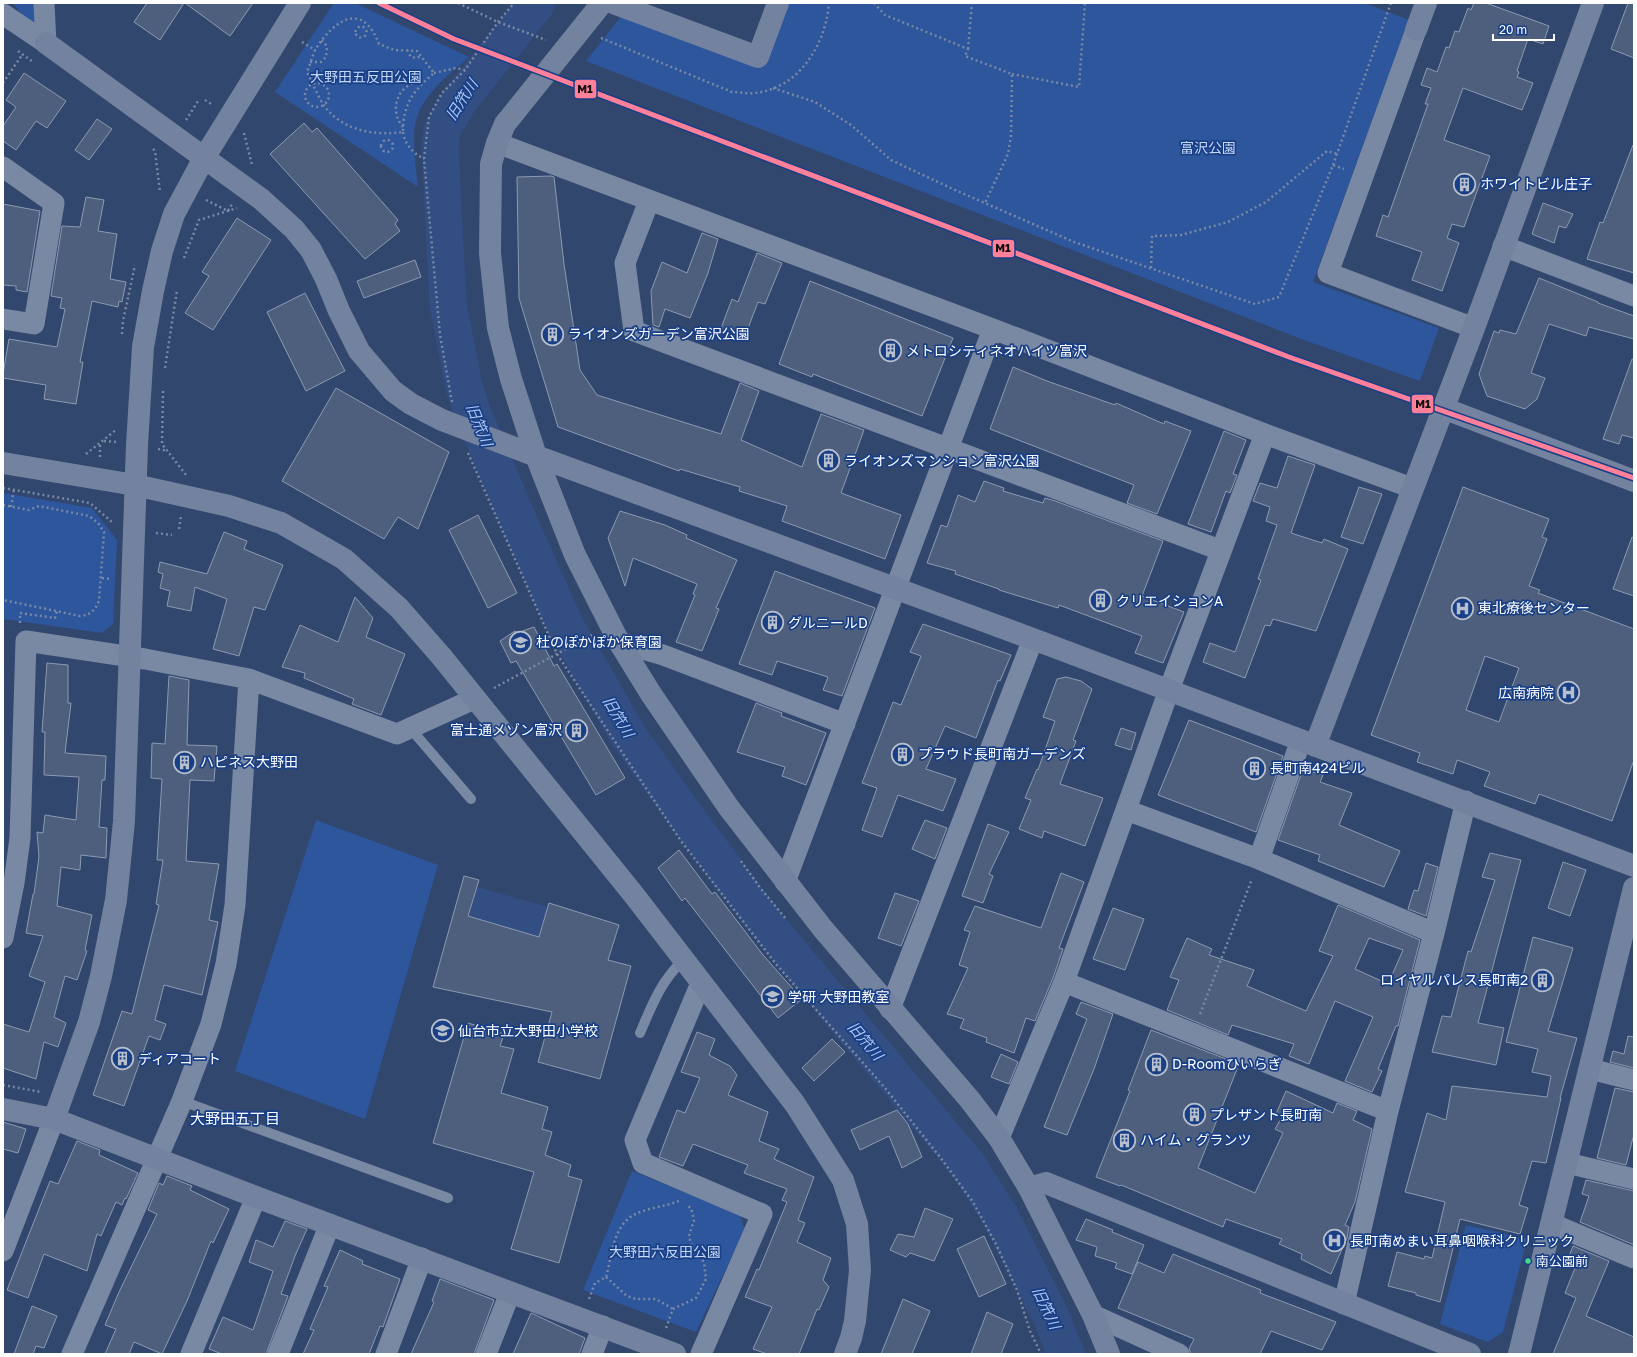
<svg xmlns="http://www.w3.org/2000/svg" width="1637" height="1357" font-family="'Golos Text','Noto Sans JP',sans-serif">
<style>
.green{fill:#2d569d}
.water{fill:#324e82}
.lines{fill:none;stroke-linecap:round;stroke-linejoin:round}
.river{stroke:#324e82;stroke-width:37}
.building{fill:#4e5f7e;stroke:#8c9ab1;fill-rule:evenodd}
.path{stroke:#7988a3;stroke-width:2.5;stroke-dasharray:2 3;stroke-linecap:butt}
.lane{stroke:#7988a3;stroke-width:10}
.street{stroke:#7988a3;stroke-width:21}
.secondary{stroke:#73839f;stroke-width:22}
.metro-1-casing{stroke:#193f86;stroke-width:8}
.metro-1{stroke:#ff8098;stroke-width:5}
.bus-dot{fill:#46d78d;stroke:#193f86;stroke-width:1.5}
.labels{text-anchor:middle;stroke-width:3.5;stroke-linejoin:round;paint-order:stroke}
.bus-label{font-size:13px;fill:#fff;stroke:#193f86;text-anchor:start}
.park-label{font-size:14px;fill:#c5d8f9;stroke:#193f86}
.poi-label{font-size:14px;fill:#fff;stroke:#193f86;text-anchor:start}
.water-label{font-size:15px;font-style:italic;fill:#abc6f4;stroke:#193f86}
.neighbourhood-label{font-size:15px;fill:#fff;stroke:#193f86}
.line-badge{stroke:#193f86;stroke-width:1.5}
.pale-badge-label{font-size:11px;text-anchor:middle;font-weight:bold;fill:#111}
</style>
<rect width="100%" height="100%" fill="#32476e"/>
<path class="green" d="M13,3h21l5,24 -6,3z
M334,3h21l114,54c-25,22 -56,44 -55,81 0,16 2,33 4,49l-143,-95z
M786,3h579l44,17 -96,262 126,46 -19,53 -116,-41 -718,-279 37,-47 139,52z
M3,493l89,15 25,32 -4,84 -11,9 -99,-14z
M316,820l122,45 -73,254 -130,-48z
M632,1171l108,44 5,14 -49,103 -113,-42z
M1466,1225l61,14 -24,93 -15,10 -48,-18z"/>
<path class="water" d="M477,887l71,20 -9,30 -71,-21z"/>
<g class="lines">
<path class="river" d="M537,3l-78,98 -17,29 -2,16 8,158 16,82 8,25 51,120 43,96 62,108 61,86 79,105 199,238 33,52 52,103 14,35"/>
</g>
<path class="building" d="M147,3h37l-24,37 -26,-18z
M185,3h68l-23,33z
M1474,3h12l63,23 -6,18 -15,-5 -11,32 2,1 -2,5 16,6 -11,27 -59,-22 -19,52 46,16 -26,71 -12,-3 -5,14 12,5 -17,48 -30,-11 10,-28 -46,-16 7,-21 5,2 40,-113h-3l6,-16 -10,-3 6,-17 10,4 9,-25 3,1 6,-17 4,1 9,-24 3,2z
M1628,3h6v55l-23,-9z
M24,73l42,28 -19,27 -11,-7 -20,29 -13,-9v-15l13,-19 -10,-7z
M97,119l15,10 -23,31 -14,-10z
M304,123l8,9 5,-4 81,92 -3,4 5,7 -35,28 -95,-105z
M1633,145h1v128l-47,-14 13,-37 3,1z
M551,176l3,1 10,87 16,106 17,25 124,39 19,-51 19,8 -18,49 61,27 19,-53 43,16 -23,63 60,22 -16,44 -103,-38 5,-15 -48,-15 1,-4 -60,-18 -1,2 -121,-44 -39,-129 -2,-121z
M86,197l18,3 -6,31 19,3 -7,45 16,3 -4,20 -3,-1 -1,6 -26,-6 -12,61h3l-7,42 -32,-5 2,-14 -43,-7v-4l6,-35 48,8 8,-38 -5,-1 2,-10 -11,-2 11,-70 18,1z
M1543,203l30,11 -7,14 -7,-2 -5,17 -22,-9z
M3,204l37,7 -13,81 -11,-2v-4l-13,-1z
M237,218l34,22 -58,90 -28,-17 24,-37 -7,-4z
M702,233l16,6 -10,34 -18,45 -25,-9 -6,18 -6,-2 -2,-34 11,-29 25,11z
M757,253l25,10 -17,41 -7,-2 -14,37 -24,-8 12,-32 6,3z
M415,260l6,17 -57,21 -7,-17z
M1539,278l59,24v1l36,13v23l-45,-12 -3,9 -37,-12 -18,49 14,5 -8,21 -12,10 -38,-13 -8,-22 15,-43 5,2 1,-3 16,4z
M810,281l143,57 -31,78 -109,-42 -1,3 -33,-13z
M305,293l40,78 -39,20 -39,-79z
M1632,359l2,1v78l-12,-3 -3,9 -16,-5z
M1013,367l34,14 68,24 1,-2 48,21 1,-3 26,10 -34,83 -30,-11 7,-18 -144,-56z
M336,388l113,64 -31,77 -20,-12 -14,22 -102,-58z
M1224,431l22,9 -13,34 4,1 -7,18 -4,-2 -15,41 -23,-8z
M1288,456l27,9 -24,68 31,10 2,-4 24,10 -32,82 -43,-12 -3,7 -5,-1 -20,53 -42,-16 7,-19 25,9 26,-72 -3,-1 19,-54 -11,-4 4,-14 -17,-6 7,-18 17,5z
M984,481l20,7 -1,3 40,12 2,-5 10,3 108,40 -21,55 42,16 -21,51 -28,-10 7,-17 -83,-31 -1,3 -59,-18v-1l-44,-15 1,-3 -29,-8 14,-38 6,2 11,-32 17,7z
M1359,487l23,7 -19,50 -22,-7z
M1463,487l86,32 -7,18 5,2 -18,47 11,4 -2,3 96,36v131l-22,61 -73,-27 -4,10 -51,-18 6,-14 -33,-12 -4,14 -36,-12 3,-9 -49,-18zM1485,656l34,12 -20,54 -33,-12z
M620,511l45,14 22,10 -1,3 51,22 -21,48 3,1 -17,42 -26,-9 19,-47 -2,-1 4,-10 -64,-26 -8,28 -17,-48z
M478,515l39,78 -29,15 -39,-78z
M224,532l23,9 -3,8 39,16 -18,45 -11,-3 -15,49 -26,-7 14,-50 -32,-12 -4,24 -24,-5 3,-15 -10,-3 3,-14 -5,-2 2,-10 47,12z
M1632,537l2,1v58l-21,-7z
M775,571l100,37 -33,88 -19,-6 5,-13 -51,-16 -5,14 -33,-11z
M355,597l18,21 -7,19 39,17 -24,61 -29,-11 2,-5 -50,-21 1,-5 -23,-6 18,-42 38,17z
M923,624l88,31 -11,26 -2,-1 -22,58 -31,-12 -19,43 30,10 -13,32 -45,-16 -16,42 -20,-7 15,-42 -15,-5 31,-81 8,3 20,-49 -11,-4z
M534,627l20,39 3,-2 68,114 -29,17 -80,-134 -5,2 -11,-22 15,-10 2,2z
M47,663l21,2v38h3l-6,50 41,3 -1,24h-3l-3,47 8,1 -1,30 -25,-3 -1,15 -19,-3 -4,39 35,9 -7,35 2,1 -10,29 -12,-4 -11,41 12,6 -8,24 -14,-5 -8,37 -33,-11v-44l26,8 16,-50 -16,-6 14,-40 -17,-3 7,-39h1l5,-37 -2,-25 6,1 2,-18 31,5 3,-43 -35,-2 1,-43h-3z
M169,676l20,4 -2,65 30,1 -3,35 -24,-1 -4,81 33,3 -10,56 9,2 -16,73 -38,-10 -9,35 11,4 -6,16 -11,-4 -25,70 -31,-11 29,-84 10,3 27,-109 -3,-1 7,-44h-6l5,-81 -11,-1 1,-35 13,1z
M1066,677l15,4 11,8 -19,51 3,1 -16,43 43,14 -18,48 -41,-15 -2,7 -23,-9 12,-29 -6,-2 12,-29 1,1 17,-49 -12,-4 14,-38z
M756,703l26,10 -1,3 45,17 -20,52 -24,-9 3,-9 -48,-15z
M1189,720l94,36 -27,76 -98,-37z
M1121,728l15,5 -5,17 -16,-5z
M1303,769l20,6 -3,7 32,11 -13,32 61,26 -16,36 -66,-26 2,-6 -42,-15z
M925,820l22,8 -12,31 -23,-10z
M988,824l21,8 -20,42 4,2 -10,27 -21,-7z
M679,850l33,44 3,-2 48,63 39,44 -24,19 -93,-120 -3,3 -24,-33z
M1490,853l31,7 -43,163 26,5 -8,37 -64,-13 10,-36 9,1 17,-66 3,1 24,-72 -13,-3z
M1563,862l23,8 -16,46 -22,-8z
M1426,863l12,4 -12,49 -18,-7 6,-19 4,1z
M1061,873l23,9 -25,66 4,1 -10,29 -18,43 -9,-3 -12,35 -28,-11 1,-4 -27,-10 4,-9 -17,-5 21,-46 -9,-3 11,-33 -6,-2 11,-24 66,22z
M464,876l15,4 -11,36 71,21 10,-34 70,22 -11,35 23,6 -31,113 -62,-17 14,-50 -119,-25z
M895,893l24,8 -18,45 -23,-8z
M1338,905l82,35 -22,86h-2l-18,43 4,2 -10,21 -27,-11 28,-64 -38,-16 -26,63 -20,-8 5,-12 -62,-19 -4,10 -61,-25 12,-30 -9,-3 17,-39 25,11 -3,6 45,15 -7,16 59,25 27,-55 -14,-5zM1369,938l34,12 -15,34 -33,-15z
M1113,908l31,11 -19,51 -32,-11z
M1533,937l40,11 -25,83 29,7 -17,60h1l-15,65 -14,-2 -13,44 9,3 -8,26 -60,-15 -20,83 -24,-7v-2l-28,-7 9,-34 27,7 1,-3 7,2 13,-56 -40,-10 22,-79 19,7 6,-34 95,11 4,-21 -19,-4 6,-23 -32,-7z
M1081,1002l32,12 -19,55 -27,66 -23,-8 43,-108 -11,-5z
M468,1023l36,11 -4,12 14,3 -13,44 47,14 -6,22 10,3 -7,23 26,10 -3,11 14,4 -23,83 -48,-14 23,-77 -101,-29z
M1151,1030l88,34 -41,104 57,25 28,-60 -8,-4 7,-12 -6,-3 10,-23 47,22 4,-10 20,8 -4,9 19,9 -17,73 -10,23 4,2 -2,11 -16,36 -30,-15 1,-5 -23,-10 3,-5 -56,-20 -3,8 -102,-42 -1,1 -24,-9 34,-86 -2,-1z
M697,1032l18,7 -6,16 21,11 7,9 -9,20 40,17 -9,29 20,8 -5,10 40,18 -16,43 7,3 -8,19 34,16 -8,22 6,7 -10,23 -2,-1 -18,45h-32l-14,-5 19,-42 -27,-10 12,-28 2,1 28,-68 -5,-2 5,-11 -43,-16 4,-8 -55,-21 -10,22 -24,-9 18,-47 8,3 15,-35 -19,-6z
M1628,1036l6,1v31l-24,-6 3,-11 11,3z
M832,1039l13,13 -31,29 -12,-13z
M1001,1054l17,8 -9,22 -18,-7z
M1615,1088l19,4v42l-8,31 -29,-7z
M897,1110l11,14 14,33 -20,11 -13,-32 -29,14 -9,-20z
M3,1122l23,7 -8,24 -15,-4z
M77,1141l23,9 -1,5 39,18 -12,26 -1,-1 -3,7 -6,-3 -15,34 -4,-2 -10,37 -43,-17 -16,44 -21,-8 43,-109 8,3z
M167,1176l25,10 -2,4 39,19 -16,34 -2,-2 -24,60 -25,53 -28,-12 -5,12h-24l11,-25 -11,-4 14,-33 38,-78 -9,-4 11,-27 4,2z
M1586,1180l48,11v54l-54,-23 9,-26 -7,-2z
M925,1208l28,11 -19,42 -24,-8 -4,4 -16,-7 8,-16 16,3z
M1086,1219l27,11 -1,2 32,13 -12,29 -17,-6 2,-5 -22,-7 2,-9 -21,-7z
M285,1221l22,8 -12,27 -14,38 7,2 -22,58h-44l-13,-5 14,-32 30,13 20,-59 -24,-9 7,-22 17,7z
M984,1236l22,48 -27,13 -22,-48z
M1573,1246l36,15 -23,55 48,21v17h-81l23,-56 -11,-5 10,-25 -9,-4z
M340,1250l23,11 -1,3 38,15 -17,48 -3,-1 -11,28h-66l11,-24 -4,-1 18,-42 -4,-1z
M1173,1254l88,36 -1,3 76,29 -14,28 -51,-19 -11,23h-69l-2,-5 5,-10 -76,-31 20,-46 26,11z
M440,1279l54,21 -20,54h-63l23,-52 -2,-1z
M903,1299l27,12 -18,43h-31z
M32,1306l25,10 -13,32 -8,-2 -3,8h-19z
M987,1312l26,12 -12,30h-30z
M531,1313l54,25 -6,16h-66z"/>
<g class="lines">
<path class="path" d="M458,3l40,19 48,18
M874,3l11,12 83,34 -3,7 47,18 -1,62 -3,18 -23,49
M355.5 32a5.5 5.5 0 1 1 11 0a5.5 5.5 0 1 1-11 0Z
M601,38l131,54c7,0 15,2 22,1 45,-4 72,-49 75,-90
M302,42l13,8 -8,22c6,11 11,26 19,36 18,23 50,28 77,24 0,-28 10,-41 31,-59l-17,-22 -23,-1 -15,-6c-17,-44 -45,-24 -64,6
M968,49l4,-46
M407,50l4,7 5,1 5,-2
M18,51l15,11
M310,62h11l5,-5 1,-11 -6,-6
M434,73l22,-5 9,2
M1012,74l67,13 6,-84
M3,83l19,-28
M305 95a12 12 0 1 1 24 0a12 12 0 1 1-24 0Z
M773,88l42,14 36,23 40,35 64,30 119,52 181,62 24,-7 54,-132 11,4
M205,100l8,5
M186,120l12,-19
M403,127c-15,-17 -5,-45 19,-45
M403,132c2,13 10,21 21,27
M244,133l8,32
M381 146a6 6 0 1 1 12 0a6 6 0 1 1-12 0Z
M153,149l2,2 5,41
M1333,165l58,-162
M206,200l22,11 4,-7
M184,258l15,-38 38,-12
M1151,268l1,-32 29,-1 47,-13 38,-20 61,-51 10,3
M122,334l1,-13 12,-56
M165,368l12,-78
M163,391l-1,53 24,31
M452,402l-12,-67 -16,-176 5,-42 13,-24 23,-23 33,-48 16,-19
M104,441l13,1
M158,449l10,2
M468,453l89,201 124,187 95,123 109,124 55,69 33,45 23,42 21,46 13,41 11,23
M86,454l30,-24
M100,457v-13
M3,488l87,15 23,20
M3,505l26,5 10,-4 50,10 9,7 6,9 -5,69c-4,9 -8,14 -19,15l-77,-16
M11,507l3,-18
M179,529l2,-13
M156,533l16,2
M102,578l9,1
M20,623v-10l35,5 2,-7
M494,688l98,-53
M741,861l20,28 25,30
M1200,1014l52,-135
M3,1085l38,7
M606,1277l21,19 9,3h20l17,10
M589,1299l6,-16 11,-6c6,-20 6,-48 26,-61 13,-8 32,-9 47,-15
M666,1328l7,-19 23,-11 10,-19 -2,-17 -12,-15 -3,-11 5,-16 -3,-12 -3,-2"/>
<path class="lane" d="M410,728l61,71
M640,1033c13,-30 20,-50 43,-73
M182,1101l266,97"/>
<path class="street" d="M44,3l2,40
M3,14l43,29
M1416,30l-88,243 146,55
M497,143l496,186 272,105 147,54
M3,167l51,36 -20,121 -31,-5
M649,201l-24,62 9,68 586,219
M1503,246l131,50
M619,642l44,13 182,69
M1126,810l133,49 175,74
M1259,859l42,-119
M785,882l208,-553
M3,938l11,-55 6,-45 6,-197 119,18 104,20 148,55 77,-35
M1064,982l324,129
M890,1009l143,-370
M1590,1069l44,11
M999,1138l65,-156 105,-292 96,-256
M1567,1163l67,16
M1552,1224l82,34
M3,1251l51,-132
M1344,1304l44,-193 46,-178 32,-132
M1093,1315l86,39
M72,1354l110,-253 29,-77 15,-60 9,-59 14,-226
M191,1354l65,-157
M278,1354l52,-130
M386,1354l36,-96
M486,1354l24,-61
M592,1354l11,-28
M701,1354l61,-140 -119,-51 -8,-23 66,-157"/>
<path class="secondary" d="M602,3l-97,121 -8,19 -6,21 -1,89 8,75 13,51 25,77 39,99 44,87 32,52 78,114 94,121 147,171 29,38 30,50 64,127 16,39
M613,3l145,54 20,-54
M1416,30l10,-27
M46,43l215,156 33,30 17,21 15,29 13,32 20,40 34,40 18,13 31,16 94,36 497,183 601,227
M1443,408l191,73
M3,463l132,22 94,21 52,17 63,36 55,49 42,48 193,239 161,209 48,76 14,44 3,46 -5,51 -4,17 -6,16
M1315,746l159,-418 119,-325
M3,1109l51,10 202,78 419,157
M54,1119l35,-97 12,-46 15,-76 8,-79 13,-376 6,-98 10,-56 9,-40 12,-37 30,-56 96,-155
M1029,1188l17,-5 424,171
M1519,1354l115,-466"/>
<defs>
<path id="metro-1" d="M379,3l75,36 835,318 345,121"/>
</defs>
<use href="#metro-1" class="metro-1-casing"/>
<use href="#metro-1" class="metro-1"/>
</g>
<defs>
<symbol id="building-ring" viewBox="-11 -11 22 22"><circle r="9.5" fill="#193f86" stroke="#b7bfcc" stroke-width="1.5"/><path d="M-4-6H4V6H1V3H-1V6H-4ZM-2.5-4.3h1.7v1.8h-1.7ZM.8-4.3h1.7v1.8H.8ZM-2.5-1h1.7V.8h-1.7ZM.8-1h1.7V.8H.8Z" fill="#b7bfcc"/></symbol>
<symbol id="hospital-ring" viewBox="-11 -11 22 22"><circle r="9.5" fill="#193f86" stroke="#b7bfcc" stroke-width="1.5"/><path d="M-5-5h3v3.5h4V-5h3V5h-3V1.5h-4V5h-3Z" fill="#b7bfcc"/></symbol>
<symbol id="school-ring" viewBox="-11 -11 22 22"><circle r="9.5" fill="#193f86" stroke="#b7bfcc" stroke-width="1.5"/><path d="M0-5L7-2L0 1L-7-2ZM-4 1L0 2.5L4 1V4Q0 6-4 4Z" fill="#b7bfcc"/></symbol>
</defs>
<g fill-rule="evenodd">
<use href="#building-ring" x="1452" y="172" width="25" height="25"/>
<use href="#building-ring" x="540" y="322" width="25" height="25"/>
<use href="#building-ring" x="878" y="338" width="25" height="25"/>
<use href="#building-ring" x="816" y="448" width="25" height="25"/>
<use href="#building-ring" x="1088" y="588" width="25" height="25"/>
<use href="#hospital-ring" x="1450" y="596" width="25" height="25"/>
<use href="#building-ring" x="760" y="610" width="25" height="25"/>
<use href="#school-ring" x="508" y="630" width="25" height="25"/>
<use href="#hospital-ring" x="1556" y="680" width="25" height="25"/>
<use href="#building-ring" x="564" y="718" width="25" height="25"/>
<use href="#building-ring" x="890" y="742" width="25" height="25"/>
<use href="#building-ring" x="172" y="750" width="25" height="25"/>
<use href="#building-ring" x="1242" y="756" width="25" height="25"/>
<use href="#building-ring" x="1530" y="968" width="25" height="25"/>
<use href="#school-ring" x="760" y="984" width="25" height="25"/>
<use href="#school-ring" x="430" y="1018" width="25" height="25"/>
<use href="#building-ring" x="110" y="1046" width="25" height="25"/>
<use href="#building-ring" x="1144" y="1052" width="25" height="25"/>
<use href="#building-ring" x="1182" y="1102" width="25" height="25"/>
<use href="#building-ring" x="1112" y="1128" width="25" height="25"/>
<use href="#hospital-ring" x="1322" y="1228" width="25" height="25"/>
</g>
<circle class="bus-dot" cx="1528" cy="1261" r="3.5"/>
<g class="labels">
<g class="bus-label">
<text x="1536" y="1266">南公園前</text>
</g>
<g class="park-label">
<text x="366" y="82">大野田五反田公園</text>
<text x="1208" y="153">富沢公園</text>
<text x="665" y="1257">大野田六反田公園</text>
</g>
<g class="poi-label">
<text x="1480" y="189">ホワイトビル庄子</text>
<text x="568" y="339">ライオンズガーデン富沢公園</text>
<text x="906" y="356">メトロシティネオハイツ富沢</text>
<text x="844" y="466">ライオンズマンション富沢公園</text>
<text x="1116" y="606">クリエイションA</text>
<text x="1478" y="613">東北療後センター</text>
<text x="788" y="628">グルニールD</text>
<text x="536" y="647">杜のぽかぽか保育園</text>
<text x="1554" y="698" text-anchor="end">広南病院</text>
<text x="562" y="735" text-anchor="end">富士通メゾン富沢</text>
<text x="918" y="759">プラウド長町南ガーデンズ</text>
<text x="200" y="767">ハピネス大野田</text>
<text x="1270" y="773">長町南424ビル</text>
<text x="1528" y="985" text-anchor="end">ロイヤルパレス長町南2</text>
<text x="788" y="1002">学研 大野田教室</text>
<text x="458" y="1036">仙台市立大野田小学校</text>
<text x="138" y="1064">ディアコート</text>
<text x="1172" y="1069">D-Roomひいらぎ</text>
<text x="1210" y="1120">プレザント長町南</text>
<text x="1140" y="1145">ハイム・グランツ</text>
<text x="1350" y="1246">長町南めまい耳鼻咽喉科クリニック</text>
</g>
<g class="water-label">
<text transform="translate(462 100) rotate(-57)" y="5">旧笊川</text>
<text transform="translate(479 425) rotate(68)" y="5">旧笊川</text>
<text transform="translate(618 717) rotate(59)" y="5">旧笊川</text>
<text transform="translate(865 1041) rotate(50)" y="5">旧笊川</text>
<text transform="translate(1046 1308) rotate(65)" y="5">旧笊川</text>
</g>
<g class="neighbourhood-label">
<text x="235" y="1124">大野田五丁目</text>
</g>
</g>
<g class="line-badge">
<rect x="574" y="79" width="23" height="20" rx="4" fill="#ff8098"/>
<rect x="992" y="239" width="23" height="19" rx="4" fill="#ff8098"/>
<rect x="1411" y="394" width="23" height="20" rx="4" fill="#ff8098"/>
</g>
<g class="pale-badge-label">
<text x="585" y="93">M1</text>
<text x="1003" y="252">M1</text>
<text x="1423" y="408">M1</text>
</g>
<rect width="1637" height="1357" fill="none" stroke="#ffffff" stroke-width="8"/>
<path d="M1493 34v6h61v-6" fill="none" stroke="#ffffff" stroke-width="2"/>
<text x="1499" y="34" font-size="12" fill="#ffffff" stroke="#193f86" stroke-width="3" paint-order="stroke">20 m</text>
</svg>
